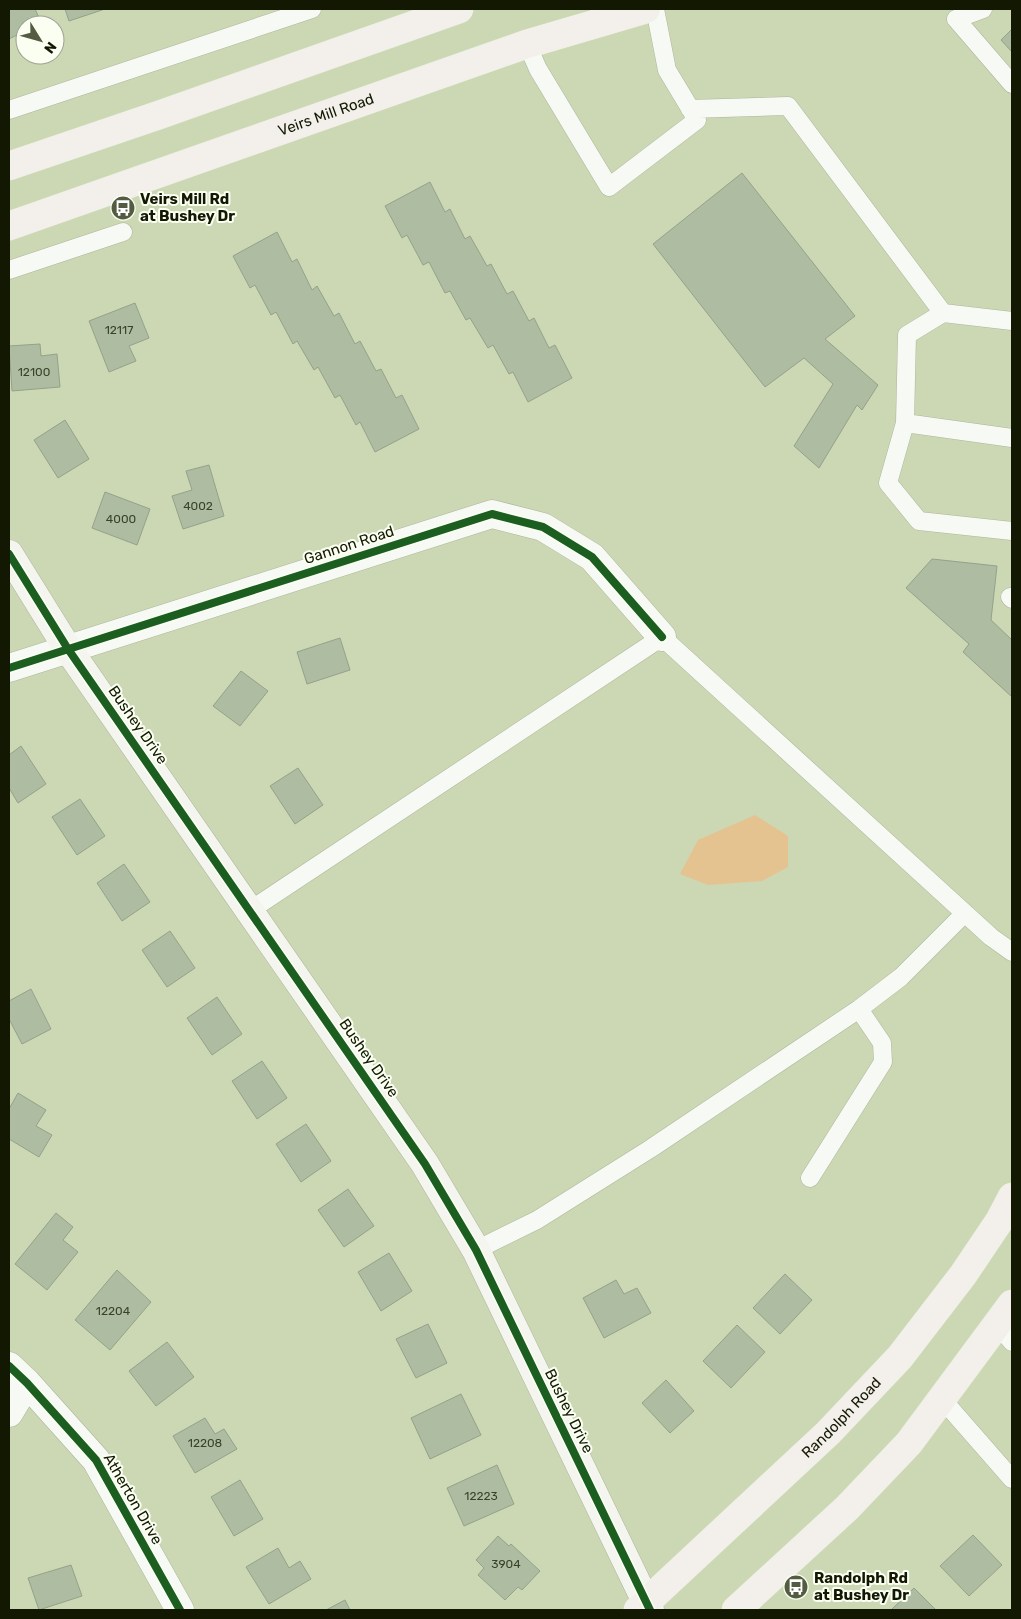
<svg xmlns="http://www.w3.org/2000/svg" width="1021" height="1619" font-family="Rubik,sans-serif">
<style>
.green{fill:#e4c391}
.building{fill:#aebca2;stroke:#95a28a}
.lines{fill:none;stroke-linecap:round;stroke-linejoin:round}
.lane-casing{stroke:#adb69a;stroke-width:19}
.street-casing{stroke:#adb69a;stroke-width:29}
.secondary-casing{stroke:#adb69a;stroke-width:29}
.primary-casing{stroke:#e8eddd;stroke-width:29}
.lane{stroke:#f7f9f4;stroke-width:18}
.street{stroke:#f7f9f4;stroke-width:28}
.secondary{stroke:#f5f5f0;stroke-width:28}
.primary{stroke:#f3f0ec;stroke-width:28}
.cycleway-casing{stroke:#fafff2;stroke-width:11}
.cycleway{stroke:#1b5e20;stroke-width:8}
.labels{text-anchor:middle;stroke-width:4;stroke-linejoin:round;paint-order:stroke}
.number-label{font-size:12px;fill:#39412a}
.street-label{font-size:15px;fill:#121802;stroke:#fafff2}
.poi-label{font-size:15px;font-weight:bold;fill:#121802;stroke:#fafff2;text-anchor:start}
</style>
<rect width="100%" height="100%" fill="#ccd7b4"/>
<path class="green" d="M755,815l33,21v31l-26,14 -54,4 -28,-11 18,-34z"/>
<path class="building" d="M9,9h26l7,15 -17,1v6l-16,8z
M65,9h40l-36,12z
M1012,29v23l-11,-12z
M742,173l113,143 -30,23 53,46 -16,25 -5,-5 -38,63 -25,-22 39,-62 -29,-26 -39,29 -112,-143z
M430,182l15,30 5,-3 15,30 5,-3 17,30 4,-2 16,30 6,-3 16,30 5,-3 15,30 6,-3 17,33 -44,24 -15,-30 -4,2 -16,-29 -5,3 -18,-30 -4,2 -16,-29 -5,2 -16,-31 -6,3 -16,-30 -5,3 -17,-32z
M277,232l15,30 5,-3 15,31 5,-4 17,30 5,-3 16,31 5,-3 16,30 5,-2 15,29 6,-3 17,34 -44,23 -15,-30 -4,3 -16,-30 -5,3 -17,-31 -4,3 -17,-29 -4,3 -17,-32 -5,3 -16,-30 -5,3 -17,-32z
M135,303l14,35 -20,8 7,15 -27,11 -20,-51z
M40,344l1,12 16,-2 3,33 -48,4 -3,-45z
M65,420l24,39 -31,19 -24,-38z
M209,465l15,51 -41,13 -11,-33 20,-6 -6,-19z
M105,492l45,17 -13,36 -45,-17z
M932,559l65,7 -6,54 21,20v57l-49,-45 6,-8 -63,-56z
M340,638l10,32 -43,14 -10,-32z
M241,671l27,20 -28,35 -27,-20z
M21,746l25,38 -28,19 -9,-15v-33z
M298,768l25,37 -28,19 -25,-38z
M80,799l25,37 -28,19 -25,-38z
M124,864l26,38 -28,19 -25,-38z
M170,931l25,37 -28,19 -25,-37z
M31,989l20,40 -29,15 -13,-25v-18z
M217,997l25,37 -30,21 -25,-37z
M262,1061l25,37 -30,21 -25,-38z
M18,1093l28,17 -10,16 16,9 -13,22 -30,-18v-30z
M306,1124l25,37 -30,21 -25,-38z
M348,1189l26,37 -30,21 -26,-37z
M56,1213l17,14 -10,13 15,12 -31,38 -32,-26z
M389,1253l23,38 -31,20 -23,-39z
M117,1270l34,32 -41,48 -35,-30z
M785,1274l27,26 -32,34 -27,-26z
M616,1280l8,14 13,-6 14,25 -47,25 -21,-40z
M428,1324l19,39 -31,15 -20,-39z
M737,1325l28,27 -34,36 -28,-27z
M167,1342l27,35 -38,29 -27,-35z
M666,1380l28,31 -24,22 -28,-30z
M461,1394l20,41 -51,24 -19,-41z
M205,1418l10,16 9,-5 13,20 -42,24 -22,-37z
M497,1465l17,39 -50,22 -17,-38z
M240,1480l23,39 -29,17 -23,-39z
M973,1535l29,30 -33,31 -29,-30z
M498,1536l11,10 2,-2 29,27 -18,19 -4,-3 -13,13 -27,-25 6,-7 -8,-8z
M278,1548l11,20 11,-7 11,18 -42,25 -23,-37z
M71,1565l11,31 -43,14 -11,-32z
M914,1588l22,22h-45z
M345,1600l5,10h-24z"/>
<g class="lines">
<defs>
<path id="lane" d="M983,9l-27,10 56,65
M527,44l11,25 71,118 88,-67 -30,-50 -12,-61
M690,109l98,-3 155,207 69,8
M9,110l303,-101
M9,270l114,-38
M943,313l-36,22 -2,88 107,15
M905,423l-17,60 31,38 93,10
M1012,597h-2l2,2
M249,911l413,-274 329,300 21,15
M810,1178l73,-116 -1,-19 -23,-34
M476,1250l61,-30 113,-71 209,-140 42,-32 64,-64
M997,1324l15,18
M942,1399l70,80"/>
<path id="street" d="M9,668l483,-154 51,13 49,30 70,80
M9,1366l18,17 69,77 84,150
M9,1413l18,-30"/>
<path id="secondary" d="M9,554l59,95 357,515 51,86 174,360"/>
<g id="primary">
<path d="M9,166l150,-51 300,-106"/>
<path id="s1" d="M9,226l518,-182 119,-35"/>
<path id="s2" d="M638,1610l190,-177 72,-76 63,-82 37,-55 12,-23"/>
<path d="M736,1610l111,-102 62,-65 103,-139"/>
</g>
</defs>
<use href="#lane" class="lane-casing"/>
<use href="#street" class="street-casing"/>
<use href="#secondary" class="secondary-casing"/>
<use href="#primary" class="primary-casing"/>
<use href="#lane" class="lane"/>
<use href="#street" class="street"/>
<use href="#secondary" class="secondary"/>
<use href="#primary" class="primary"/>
<defs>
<path id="cycleway" d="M9,554l59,95 357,515 51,86 174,360
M9,668l483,-154 51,13 49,30 70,80
M9,1366l18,17 69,77 84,150"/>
</defs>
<use href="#cycleway" class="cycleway-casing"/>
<use href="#cycleway" class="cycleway"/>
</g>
<defs>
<symbol id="bus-disc" viewBox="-11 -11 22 22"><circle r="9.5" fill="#535b40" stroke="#fafff2"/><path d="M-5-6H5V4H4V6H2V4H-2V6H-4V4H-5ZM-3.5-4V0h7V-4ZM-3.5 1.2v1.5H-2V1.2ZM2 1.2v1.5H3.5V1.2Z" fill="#fff"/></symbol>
</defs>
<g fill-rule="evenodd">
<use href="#bus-disc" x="109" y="194" width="28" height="28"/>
<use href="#bus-disc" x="782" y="1573" width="28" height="28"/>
</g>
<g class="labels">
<g class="number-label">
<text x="119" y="334">12117</text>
<text x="34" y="376">12100</text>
<text x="198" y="510">4002</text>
<text x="121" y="523">4000</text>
<text x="113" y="1315">12204</text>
<text x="205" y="1447">12208</text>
<text x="481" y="1500">12223</text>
<text x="506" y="1568">3904</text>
</g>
<g class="street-label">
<text dy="5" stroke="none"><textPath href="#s1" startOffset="336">Veirs Mill Road</textPath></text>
<text transform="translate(349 545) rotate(-18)" y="5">Gannon Road</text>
<text transform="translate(138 725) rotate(55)" y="5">Bushey Drive</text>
<text transform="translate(369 1058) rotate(55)" y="5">Bushey Drive</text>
<text transform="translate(569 1411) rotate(64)" y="5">Bushey Drive</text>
<text dy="5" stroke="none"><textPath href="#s2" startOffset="280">Randolph Road</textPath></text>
<text transform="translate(133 1499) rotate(60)" y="5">Atherton Drive</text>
</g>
<g class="poi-label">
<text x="140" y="204">Veirs Mill Rd<tspan x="140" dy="17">at Bushey Dr</tspan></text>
<text x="814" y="1583">Randolph Rd<tspan x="814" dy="17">at Bushey Dr</tspan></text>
</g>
</g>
<rect width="1021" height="1619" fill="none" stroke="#121802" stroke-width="20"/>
<g transform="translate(40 40) rotate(127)"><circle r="24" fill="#fafff2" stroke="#9da392"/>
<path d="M0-4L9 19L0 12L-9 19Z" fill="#535b40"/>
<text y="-8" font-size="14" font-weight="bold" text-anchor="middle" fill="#121802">N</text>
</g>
</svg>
